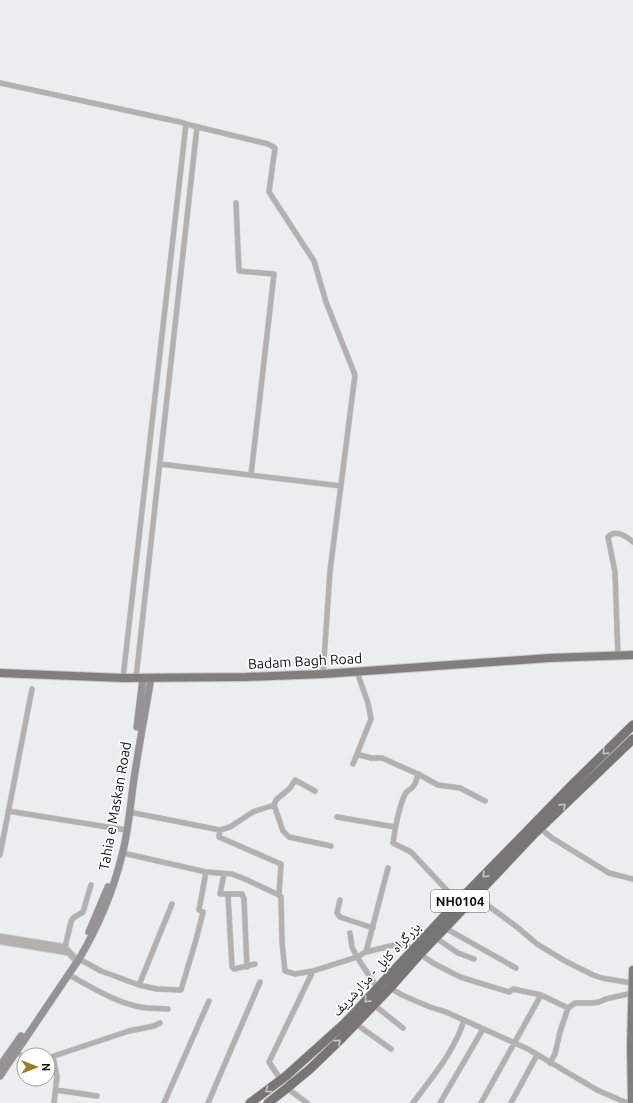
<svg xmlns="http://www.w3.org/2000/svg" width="633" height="1103" font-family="Ubuntu,'Noto Naskh Arabic',sans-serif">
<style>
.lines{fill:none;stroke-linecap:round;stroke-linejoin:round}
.minor-casing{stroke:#c8c9cb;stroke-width:6}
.tertiary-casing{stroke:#c8c9cb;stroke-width:8}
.secondary-casing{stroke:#c8c9cb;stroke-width:8}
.primary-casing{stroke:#c8c9cb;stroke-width:10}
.trunk-casing{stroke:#c8c9cb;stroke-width:10}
.minor{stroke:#b2b1b0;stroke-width:5}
.tertiary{stroke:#b2b1b0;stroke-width:6}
.secondary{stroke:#959393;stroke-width:7}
.primary{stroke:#817e7e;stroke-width:8}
.trunk{stroke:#787574;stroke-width:9}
.oneway{stroke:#c9c8c7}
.labels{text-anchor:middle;stroke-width:3.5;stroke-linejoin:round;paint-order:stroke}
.shield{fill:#fff;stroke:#565656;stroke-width:1}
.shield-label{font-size:13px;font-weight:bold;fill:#0d0d0e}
.street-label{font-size:14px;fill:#0d0d0e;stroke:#fff}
</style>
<rect width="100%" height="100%" fill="#ecedef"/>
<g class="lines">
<defs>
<path id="minor" d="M0,83l180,39 10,3 78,19 7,4 -6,44 45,69 12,41 29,73 -25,196 -7,103
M236,203l3,68 35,3 -23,201
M160,464l181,22
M618,656l-3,-84 -7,-35c7,-8 18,-1 25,5
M123,678l63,-554
M136,678l61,-551
M357,754l14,4h11l36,16 20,11 22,3 25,13
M353,764l18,-45 -3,-16 -11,-31
M418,774c-1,5 -2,10 -6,14 -3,2 -5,3 -7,6 -6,13 -10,35 -12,49l18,9 47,50
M315,791l-20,-11 -5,8 -14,12 -2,5 9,26 6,6 42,9
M8,811l118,19
M129,812l91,18 10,-3 23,-15 21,-7
M337,817l58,10
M540,828l12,10 57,35 24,6
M220,830l-1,7 48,21 14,6 -2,31 2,2 1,45 3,29 10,3 18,-3 44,-14 9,-5 32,-8 8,1 8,5
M123,853l83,19 26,2 15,6 32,15
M0,855l32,-166
M224,874l-4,20h22l2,5 3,68
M228,895l4,72 2,2 21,-5
M475,896l42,31 20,17 28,17 28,14 9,3 30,5
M340,900l-3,13 3,4 33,11
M445,928l71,40
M350,933l2,14 5,10 21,32
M436,938l22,15 16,6
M64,951l7,-29 2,-4 10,-6 8,-27
M366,952l22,-84
M420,954l13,9 27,14 49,15 4,-3 28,6 27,13 7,-5h17l7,-1 7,-3 26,-6
M79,959l22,12 38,14 18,4 24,1 15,-50 7,-28 -4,-2 7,-38
M69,975c22,12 46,27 71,32 9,2 19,1 28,2
M139,985l33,-81
M390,988l12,7 28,12 16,5 82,37 69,41 23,10 9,3
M374,1005l29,23
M356,1024l35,25
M16,1052l8,5
M53,1057l4,19 -3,27
M48,1058l81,-27 25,-5 6,-3
M550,1063l5,-9 5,-22 8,-24
M281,1080l-12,-18 44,-91
M287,1088l20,15
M56,1090l41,6
M164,1103l45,-102
M208,1103l52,-121
M413,1103c19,-26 42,-52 51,-83
M440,1103l43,-74
M481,1103l60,-108
M511,1103l26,-48"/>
<path id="tertiary" d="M0,937l62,10 3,1 12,13
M0,941l68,11"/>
<path id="secondary" d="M137,727l6,-49
M89,932l19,-45
M0,1066l21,-30
M0,1076l79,-117c19,-32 34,-67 43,-104 6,-22 8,-46 11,-69 5,-36 12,-72 18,-108"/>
<path id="primary" d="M0,673l123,5 123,-1 77,-3 226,-16 84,-3
M632,1103l-1,-57 2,-76"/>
<path id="trunk" d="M250,1103l36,-27 59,-53 106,-114 121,-124 61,-60
M268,1103l19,-15 23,-19 32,-31 48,-50 30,-34 25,-26 90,-95 98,-94"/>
</defs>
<use href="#minor" class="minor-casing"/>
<use href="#tertiary" class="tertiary-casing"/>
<use href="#secondary" class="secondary-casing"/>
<use href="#primary" class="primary-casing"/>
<use href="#trunk" class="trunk-casing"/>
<use href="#minor" class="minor"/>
<use href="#tertiary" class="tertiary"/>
<use href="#secondary" class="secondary"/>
<use href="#primary" class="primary"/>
<use href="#trunk" class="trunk"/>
</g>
<defs><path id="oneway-chevron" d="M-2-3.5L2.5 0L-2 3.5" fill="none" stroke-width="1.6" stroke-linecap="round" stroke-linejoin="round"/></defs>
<g class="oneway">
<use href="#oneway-chevron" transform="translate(605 752) rotate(135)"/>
<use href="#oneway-chevron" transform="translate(563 806) rotate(-44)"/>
<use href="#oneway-chevron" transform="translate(485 875) rotate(134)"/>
<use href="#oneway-chevron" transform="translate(367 1000) rotate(133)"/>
<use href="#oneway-chevron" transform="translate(338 1042) rotate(-44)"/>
<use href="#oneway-chevron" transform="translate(268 1090) rotate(144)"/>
</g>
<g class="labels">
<rect class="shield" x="431" y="890" width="58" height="22" rx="3"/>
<g class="shield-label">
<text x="460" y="906">NH0104</text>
</g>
<g class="street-label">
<text transform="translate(305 661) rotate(-3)" y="5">Badam Bagh Road</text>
<text transform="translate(115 806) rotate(-80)" y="5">Tahia e Maskan Road</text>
<text transform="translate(376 969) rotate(-47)" y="5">بزرگراه کابل - مزارشریف</text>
</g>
</g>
<g transform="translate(36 1067) rotate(90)"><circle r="19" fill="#ffffff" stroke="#9e9e9f"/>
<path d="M0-3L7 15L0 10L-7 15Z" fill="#9b7b25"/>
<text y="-6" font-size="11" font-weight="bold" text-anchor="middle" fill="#0d0d0e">N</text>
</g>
</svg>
